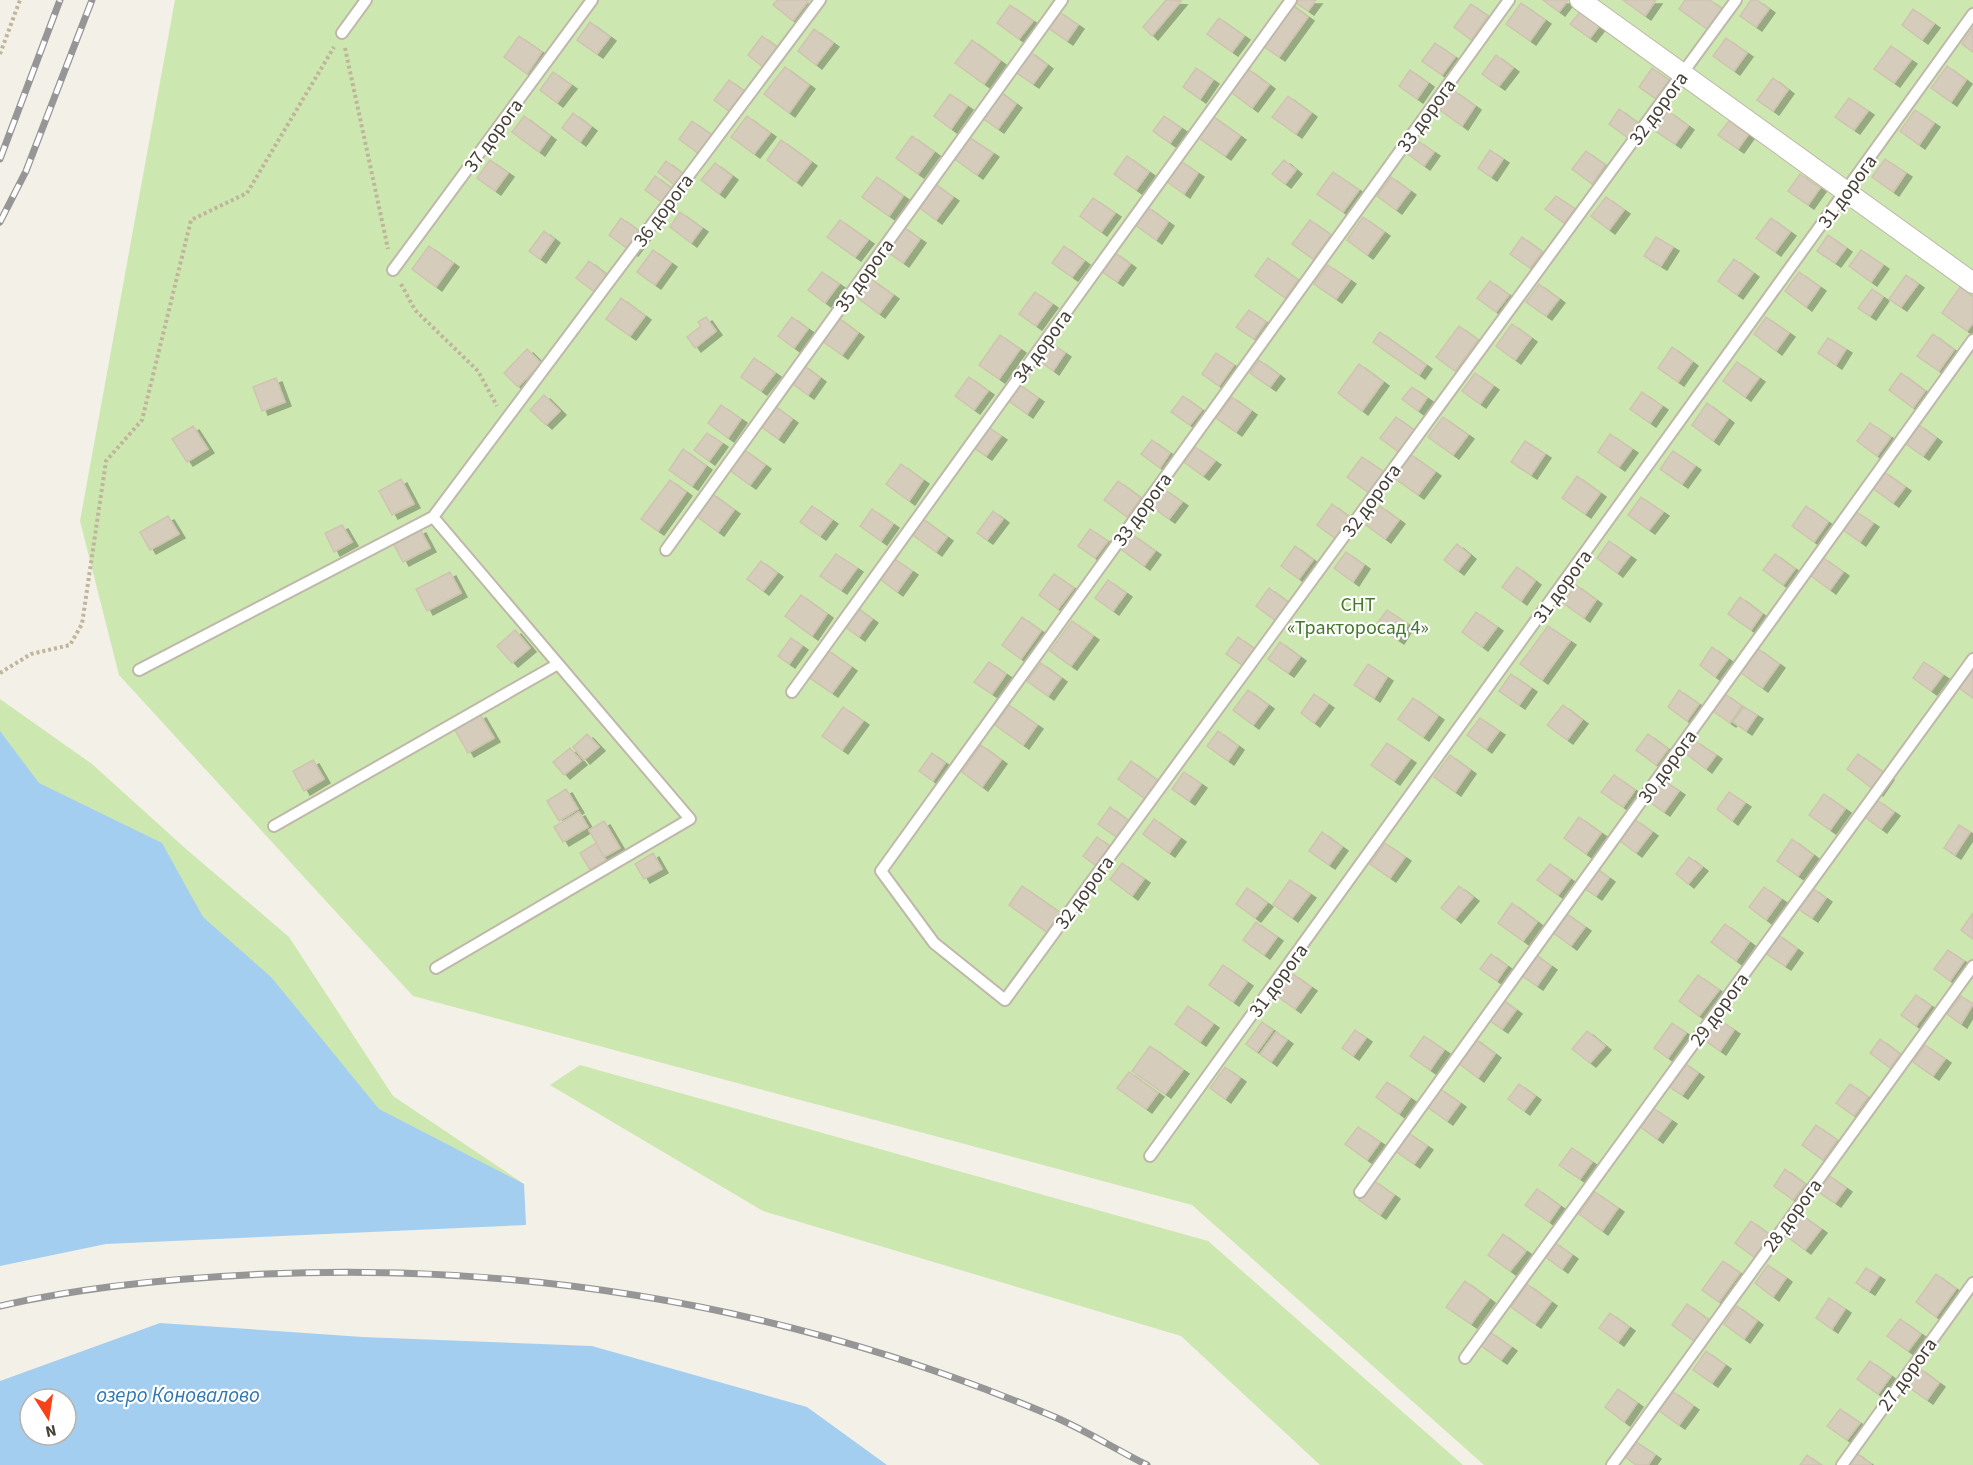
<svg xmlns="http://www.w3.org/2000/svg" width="1973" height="1465" font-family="'Source Sans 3',sans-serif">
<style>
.green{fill:#cde7b0}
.water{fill:#a4cef0;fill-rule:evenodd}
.building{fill:#d5ccbc;stroke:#d0c4b0;stroke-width:1.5;filter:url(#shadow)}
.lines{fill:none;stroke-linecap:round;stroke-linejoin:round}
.lane-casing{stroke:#bfb8aa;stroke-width:14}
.street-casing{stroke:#bfb8aa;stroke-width:22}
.path{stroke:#c0b49b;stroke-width:4;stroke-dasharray:3 3;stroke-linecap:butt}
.lane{stroke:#fff;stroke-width:10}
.street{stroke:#fff;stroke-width:20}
.rail-casing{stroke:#969696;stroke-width:7}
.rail{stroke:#fff;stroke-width:4.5;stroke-dasharray:14;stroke-linecap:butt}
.labels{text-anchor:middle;stroke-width:4.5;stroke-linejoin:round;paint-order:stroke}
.street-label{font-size:20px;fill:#464036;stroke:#fff}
.park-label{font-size:20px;fill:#457829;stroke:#fff}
.water-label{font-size:21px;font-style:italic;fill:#3077b2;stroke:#fff}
</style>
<defs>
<filter id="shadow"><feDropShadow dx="6" dy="4" stdDeviation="0" flood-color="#0004"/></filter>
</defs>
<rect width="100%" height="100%" fill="#f3f0e7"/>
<path class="green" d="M175,0h1798v1465h-489l-292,-260 -779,-209 -294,-321 -39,-154z
M0,699l92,65 94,85 103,88 104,159 131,88 -17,5 -51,-26 -456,-290z
M580,1065l628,176 255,224h-143l-139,-129 -418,-125 -213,-126z"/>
<path class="water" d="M0,731l39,52 123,60 41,74 69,61 107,131 145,75 2,41 -420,19 -106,22z
M160,1323l203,14 229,9 215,61 80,58h-887v-84zM30,1399h36v36h-36z"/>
<path class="building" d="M777,0h32l-16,21 -20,-16z
M1166,0l15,1 -29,35 -9,-9z
M1292,0h24l-8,11z
M1543,0h25l-9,12z
M1623,0h33l-11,16z
M1685,0h25l12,9 -15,20 -28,-20z
M1751,0h6l12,9 -13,18 -16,-11z
M1288,2l20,15 -29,40 -20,-14z
M1521,3l24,17 -15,21 -24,-17z
M1471,4l17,12 -17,24 -17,-13z
M1010,5l23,16 -14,18 -22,-16z
M1913,9l21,15 -12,16 -20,-15z
M1058,11l20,14 -11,16 -20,-14z
M1581,11l19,14 -10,13 -20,-14z
M1219,18l25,18 -12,16 -25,-18z
M590,22l20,15 -13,17 -20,-14z
M1973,28v24l-11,-8z
M814,29l19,14 -17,22 -18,-14z
M519,36l23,16 -15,22 -23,-17z
M762,36l16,12 -15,19 -15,-12z
M1726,38l21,15 -13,18 -21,-15z
M972,40l28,21 -16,23 -29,-21z
M1435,43l20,14 -13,18 -20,-14z
M1891,46l20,14 -17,23 -20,-14z
M1029,51l18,14 -14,19 -19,-13z
M1496,55l17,13 -14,18 -17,-12z
M1947,66l19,14 -15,22 -20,-14z
M785,67l24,18 -20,28 -25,-19z
M1196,68l17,12 -13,19 -17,-12z
M1652,68l17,12 -13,19 -17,-12z
M1248,69l21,16 -17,23 -21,-16z
M1410,70l18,13 -11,16 -18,-13z
M553,72l18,13 -14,18 -17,-13z
M1773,78l15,12 -15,21 -16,-11z
M729,80l15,11 -15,20 -15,-11z
M996,89l20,15 -18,25 -20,-14z
M1453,90l22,16 -13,20 -22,-16z
M950,94l17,12 -16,23 -17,-13z
M1288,96l23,17 -15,21 -24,-17z
M1849,98l19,13 -14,19 -19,-13z
M1619,109l19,14 -10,15 -19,-14z
M1915,110l19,13 -15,22 -19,-14z
M1668,111l20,15 -13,18 -21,-14z
M573,113l18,14 -11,15 -18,-14z
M1211,115l29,21 -15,20 -29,-20z
M524,116l26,20 -11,16 -27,-20z
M747,116l23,17 -16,21 -23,-17z
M1164,116l17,12 -11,15 -17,-12z
M692,121l21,15 -14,18 -20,-15z
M1729,121l19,14 -10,14 -20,-14z
M912,136l22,16 -16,22 -22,-16z
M967,136l26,17 -16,22 -25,-18z
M781,140l30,22 -15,20 -29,-22z
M1418,141l16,11 -10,14 -16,-12z
M1490,150l13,9 -12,18 -13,-9z
M1586,151l19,14 -13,19 -20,-15z
M1127,156l22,16 -13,18 -22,-16z
M1885,159l21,14 -13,19 -21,-15z
M490,160l18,13 -13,18 -18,-13z
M1179,160l19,13 -14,21 -19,-14z
M1284,160l12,10 -11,14 -13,-10z
M666,161l20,15 -9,11 -19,-15z
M715,163l17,13 -13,18 -18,-14z
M1333,172l26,18 -16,22 -26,-18z
M1800,174l20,14 -12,17 -20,-14z
M655,176l21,16 -10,13 -21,-15z
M877,177l26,19 -14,20 -27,-19z
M1391,177l19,14 -14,19 -19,-14z
M932,182l21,15 -17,23 -20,-15z
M1556,196l19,13 -11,14 -19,-14z
M1606,197l18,13 -15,20 -18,-14z
M1093,198l22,15 -14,19 -21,-16z
M1146,206l22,16 -12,18 -22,-16z
M680,212l22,16 -11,15 -21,-16z
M1363,217l21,15 -17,23 -20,-15z
M621,218l24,17 -13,17 -23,-17z
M1771,218l19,14 -15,20 -19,-14z
M840,220l28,20 -13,17 -28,-20z
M1310,220l21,15 -18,24 -21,-15z
M902,226l18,13 -17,24 -18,-13z
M544,231l10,8 -14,20 -11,-8z
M1828,235l18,13 -11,15 -18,-12z
M1522,237l20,15 -12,16 -20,-14z
M1656,237l17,10 -12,19 -17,-10z
M429,246l24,17 -17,24 -24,-18z
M1064,246l20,15 -12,16 -20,-14z
M653,250l18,13 -16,22 -18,-13z
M1861,250l22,15 -12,17 -22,-16z
M1114,252l16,12 -13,18 -16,-11z
M1268,258l30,22 -13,18 -30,-22z
M1734,259l19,14 -16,22 -19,-14z
M589,261l19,15 -12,17 -20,-15z
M1328,265l22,15 -14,19 -22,-15z
M822,272l17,12 -14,19 -17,-13z
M1799,272l21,15 -14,20 -21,-16z
M1906,275l12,9 -17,23 -12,-8z
M868,277l25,18 -14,19 -25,-19z
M1490,281l19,14 -13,17 -19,-14z
M1539,284l20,15 -13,17 -20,-14z
M1960,287l13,10v26l-6,8 -25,-18z
M1872,289l11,8 -13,19 -12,-8z
M1035,292l17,12 -16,22 -17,-12z
M621,298l24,18 -15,20 -24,-17z
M1249,310l17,12 -12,17 -18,-12z
M706,317l10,14 -21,17 -8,-11 14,-11 -3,-4z
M792,317l16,12 -14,19 -16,-12z
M837,317l21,16 -16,22 -21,-15z
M1766,317l23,16 -13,18 -22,-17z
M1512,324l19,14 -16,22 -19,-14z
M1459,326l19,14 -23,31 -19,-14z
M1380,332l46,33 -7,10 -46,-33z
M1933,334l21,16 -15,21 -22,-15z
M1000,335l20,14 -21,30 -20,-14z
M1828,338l18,11 -10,16 -18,-12z
M1048,341l17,12 -12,18 -17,-13z
M1672,347l20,15 -14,20 -20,-14z
M527,349l14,14 -23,24 -14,-14z
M1216,353l18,12 -15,21 -17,-12z
M754,358l21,15 -14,18 -20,-14z
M1259,360l20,15 -9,12 -20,-14z
M1737,362l22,16 -14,19 -22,-16z
M1359,364l24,18 -21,29 -24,-18z
M803,365l17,13 -12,17 -18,-13z
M1475,373l18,13 -13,18 -18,-13z
M1901,373l24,18 -12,17 -24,-18z
M969,377l19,14 -14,19 -19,-14z
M276,378l9,24 -23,9 -9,-24z
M1017,383l21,15 -11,16 -21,-15z
M1412,387l15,11 -9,13 -16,-12z
M1642,392l20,14 -12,17 -20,-14z
M544,395l16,16 -14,14 -16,-15z
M1183,396l19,14 -12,15 -19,-13z
M1232,397l19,14 -15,21 -20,-14z
M1707,403l21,16 -15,22 -21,-16z
M721,405l20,14 -13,19 -20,-15z
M773,405l19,14 -14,20 -19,-14z
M1396,417l19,14 -15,22 -20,-15z
M1443,417l25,18 -15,20 -25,-18z
M1870,423l21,14 -14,19 -20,-15z
M985,425l16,11 -15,20 -16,-11z
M1919,425l17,13 -13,18 -17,-12z
M193,426l15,23 -21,13 -15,-23z
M707,433l15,10 -13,18 -15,-11z
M1610,434l22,15 -13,18 -21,-15z
M1152,440l18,13 -10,15 -19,-14z
M1525,441l20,13 -14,21 -20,-13z
M1195,447l20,14 -12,15 -19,-14z
M683,449l23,17 -14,20 -23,-16z
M743,449l22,16 -15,20 -22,-16z
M1673,451l22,15 -13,18 -22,-15z
M1410,454l25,18 -17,23 -25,-18z
M1362,457l22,15 -15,21 -22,-16z
M901,464l22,16 -14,21 -23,-17z
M1883,471l22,16 -12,16 -22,-16z
M1577,476l23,17 -15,21 -23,-16z
M401,479l13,25 -22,11 -13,-24z
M670,480l16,12 -28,39 -17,-12z
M1118,481l23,17 -14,19 -23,-17z
M1164,489l18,13 -13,17 -18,-13z
M711,493l23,17 -16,22 -23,-17z
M1641,497l22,15 -14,18 -21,-15z
M1332,504l19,14 -15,21 -19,-14z
M812,506l20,14 -12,16 -20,-14z
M1380,506l19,14 -14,19 -19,-14z
M1806,506l22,16 -14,20 -22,-16z
M872,509l21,15 -12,17 -21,-15z
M993,511l10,8 -16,21 -10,-7z
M1855,511l18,12 -13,19 -18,-13z
M168,516l11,18 -29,16 -10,-18z
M920,517l27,20 -11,15 -27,-20z
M342,525l10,17 -18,10 -9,-19z
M420,529l10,19 -27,14 -10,-19z
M1090,529l18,12 -13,17 -17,-12z
M1133,535l22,16 -11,15 -22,-16z
M1609,541l21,15 -13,17 -20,-15z
M1457,544l13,11 -12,16 -14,-11z
M1295,546l18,14 -14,19 -18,-13z
M1346,552l18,13 -11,17 -19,-14z
M836,554l21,14 -16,22 -21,-14z
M1775,554l20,15 -12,16 -20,-15z
M890,556l22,15 -15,21 -21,-16z
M1822,557l21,15 -13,18 -20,-15z
M761,561l16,12 -14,18 -16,-12z
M1517,567l18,14 -14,20 -19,-14z
M450,572l11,21 -34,18 -11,-22z
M1054,574l20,14 -16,21 -19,-14z
M1108,580l18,13 -13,18 -18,-13z
M1576,585l20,15 -12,18 -21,-15z
M1269,588l20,15 -13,18 -20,-15z
M801,595l26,19 -15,22 -27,-20z
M1740,597l22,17 -11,16 -23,-16z
M853,605l19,14 -13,18 -19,-14z
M1387,610l21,14 -10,16 -22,-15z
M1476,612l21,15 -15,20 -20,-15z
M1022,617l19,14 -20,28 -19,-14z
M1072,621l21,15 -22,30 -21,-15z
M1548,626l22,15 -28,39 -22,-16z
M515,630l15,18 -18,15 -15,-17z
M1238,637l18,13 -12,16 -18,-12z
M791,638l11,8 -13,18 -11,-8z
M1280,642l20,15 -12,16 -20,-14z
M1712,647l16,12 -13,18 -15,-12z
M1757,648l22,16 -17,24 -22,-16z
M826,649l25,18 -19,26 -25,-17z
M989,662l17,12 -14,20 -18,-12z
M1924,662l19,13 -12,16 -18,-13z
M1041,663l20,15 -13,18 -21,-15z
M1368,664l19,13 -13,21 -20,-13z
M1971,668l2,2v28l-15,-11z
M1511,674l20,14 -12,17 -20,-14z
M1248,690l20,15 -15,20 -20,-15z
M1679,690l20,14 -12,17 -19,-14z
M1314,694l14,10 -14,19 -13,-10z
M1725,694l17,12 -12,17 -17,-12z
M1413,698l25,18 -15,21 -25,-18z
M1009,705l28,20 -14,20 -28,-20z
M1563,705l19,15 -15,20 -20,-15z
M843,707l20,14 -21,29 -20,-14z
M1744,707l13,8 -11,16 -13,-9z
M480,714l14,24 -26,15 -14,-25z
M1480,718l19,13 -13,18 -19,-14z
M1218,731l20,15 -10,15 -21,-15z
M587,734l12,13 -15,13 -11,-13z
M1648,734l20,15 -12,16 -20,-15z
M1694,740l22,15 -10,14 -21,-16z
M1387,743l23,16 -16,22 -23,-16z
M981,745l20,15 -19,27 -20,-15z
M570,748l11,13 -17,14 -11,-13z
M932,753l13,10 -12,18 -14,-10z
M1858,754l30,22 -11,16 -30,-23z
M1450,755l20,15 -15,22 -21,-15z
M313,760l11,19 -20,12 -11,-20z
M1131,761l30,22 -13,18 -30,-22z
M1184,772l17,12 -12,17 -17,-12z
M1614,775l21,15 -12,17 -22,-15z
M1663,780l16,11 -15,21 -16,-11z
M566,789l12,20 -19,12 -12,-20z
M1729,792l16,11 -13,18 -15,-12z
M1824,794l21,15 -15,21 -21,-15z
M1877,800l17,12 -13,17 -16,-12z
M1110,807l20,15 -12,16 -20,-14z
M579,812l9,15 -25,15 -9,-15z
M1579,817l22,16 -15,21 -22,-16z
M1154,819l26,19 -11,15 -26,-19z
M1634,819l18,13 -16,21 -17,-13z
M604,821l16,27 -16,9 -15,-27z
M1959,825l11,7 -15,23 -11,-7z
M1322,832l20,15 -13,18 -20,-14z
M1097,837l15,11 -14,19 -15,-11z
M1792,839l21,16 -15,21 -21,-15z
M596,843l10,17 -16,10 -10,-17z
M1385,843l20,14 -15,21 -20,-14z
M653,853l9,16 -18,10 -9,-15z
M1689,857l13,10 -14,17 -12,-10z
M1122,863l22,16 -12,17 -22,-17z
M1550,864l20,15 -12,16 -21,-15z
M1594,867l15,11 -13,18 -16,-11z
M1290,880l20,14 -18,24 -19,-14z
M1022,886l40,28 -14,19 -39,-28z
M1459,886l14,11 -18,22 -14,-11z
M1764,887l17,12 -15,21 -17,-13z
M1247,888l20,15 -12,15 -19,-14z
M1812,888l14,10 -14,20 -15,-10z
M1512,903l25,19 -14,19 -25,-18z
M1564,912l21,15 -14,19 -20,-15z
M1973,913v26l-12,-9z
M1256,922l21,15 -13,18 -21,-15z
M1725,924l24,18 -13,19 -25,-19z
M1777,934l20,15 -12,17 -21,-14z
M1948,950l16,11 -14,20 -16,-12z
M1533,953l18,13 -14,20 -19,-13z
M1491,954l16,12 -10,15 -17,-12z
M1223,965l24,17 -14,20 -24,-17z
M1293,974l18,13 -16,22 -18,-13z
M1698,975l21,15 -20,26 -20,-15z
M1916,995l15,11 -15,20 -15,-11z
M1961,996l12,8 -12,20 -14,-10z
M1500,998l16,12 -14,19 -16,-11z
M1188,1006l25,18 -13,18 -25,-18z
M1718,1019l16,11 -14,21 -17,-12z
M1262,1022l11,8 -16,22 -11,-8z
M1672,1023l14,10 -18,25 -14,-10z
M1355,1030l11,8 -13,18 -11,-8z
M1587,1031l18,15 -15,17 -18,-14z
M1276,1032l11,8 -16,22 -11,-8z
M1424,1036l20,14 -14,20 -20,-14z
M1474,1038l21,16 -17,24 -21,-16z
M1880,1039l20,15 -10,14 -20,-15z
M1925,1045l20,14 -12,17 -20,-14z
M1150,1046l33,24 -18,24 -33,-23z
M1683,1062l15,11 -16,22 -15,-10z
M1225,1067l15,11 -15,21 -15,-11z
M1129,1072l29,21 -12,16 -29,-21z
M1387,1082l23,16 -11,16 -23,-17z
M1519,1084l16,12 -11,15 -16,-12z
M1850,1084l18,13 -14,19 -18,-13z
M1439,1088l21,15 -13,18 -21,-15z
M1653,1108l18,12 -14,19 -18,-13z
M1816,1125l21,15 -14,20 -21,-15z
M1358,1127l22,15 -13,18 -22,-16z
M1407,1132l20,14 -13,18 -20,-14z
M1572,1148l20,14 -12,17 -21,-14z
M1785,1169l20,15 -12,16 -19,-14z
M1828,1175l18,13 -11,15 -18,-12z
M1373,1180l21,15 -14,20 -21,-15z
M1537,1189l23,17 -11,16 -24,-17z
M1595,1192l23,16 -16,23 -23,-17z
M1800,1214l21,15 -16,21 -20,-15z
M1751,1221l19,14 -16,22 -19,-14z
M1503,1234l23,17 -16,20 -22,-16z
M1554,1242l18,13 -10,14 -18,-13z
M1723,1261l17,12 -21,29 -17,-12z
M1768,1265l18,13 -13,19 -18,-14z
M1866,1268l13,8 -10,15 -13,-8z
M1936,1274l20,15 -20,28 -20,-15z
M1465,1281l24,18 -18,25 -25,-17z
M1527,1284l24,18 -16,22 -24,-17z
M1829,1298l16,11 -13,20 -16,-11z
M1687,1304l22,16 -15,21 -22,-16z
M1737,1306l20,15 -13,18 -20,-15z
M1610,1313l19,14 -11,15 -19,-14z
M1900,1319l21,15 -13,17 -21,-15z
M1490,1332l21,15 -10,13 -21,-15z
M1706,1351l19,14 -13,18 -19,-13z
M1870,1361l21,15 -13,18 -21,-15z
M1919,1368l20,15 -12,17 -20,-14z
M1618,1389l19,14 -13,19 -19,-15z
M1672,1391l21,15 -14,19 -21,-15z
M1840,1409l20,14 -13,17 -20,-14z
M1635,1441l20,14 -7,10h-12l-12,-9z
M1855,1452l16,12 -1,1h-24z
M1807,1455l14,10h-21z"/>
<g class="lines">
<defs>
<path id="lane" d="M1509,0l-628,871 53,72 71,57 731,-1000
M342,33l24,-33
M393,270l199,-270
M433,517l257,302 -254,149
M666,550l396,-550
M139,670l294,-153 387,-517
M792,692l499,-692
M274,826l284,-162
M1150,1156l823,-1142
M1360,1192l613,-852
M1465,1358l508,-699
M1612,1465l361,-499
M1842,1465l131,-182"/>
<path id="street" d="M1580,0l393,283"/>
</defs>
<use href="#lane" class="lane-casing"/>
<use href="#street" class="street-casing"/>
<path class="path" d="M345,48l43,201
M0,54l20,-54
M401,284l14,26 63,61 19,35
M0,673l31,-19 39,-9 12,-21 24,-163 36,-41 49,-200 56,-27 87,-146"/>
<use href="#lane" class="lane"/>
<use href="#street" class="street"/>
<defs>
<path id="rail" d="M0,159l60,-159
M0,222l26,-51 66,-171
M0,1306c86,-20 176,-28 265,-32 276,-12 538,36 792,144 31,14 60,32 90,47"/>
</defs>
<use href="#rail" class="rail-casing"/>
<use href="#rail" class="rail"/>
</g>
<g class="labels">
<g class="street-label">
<text transform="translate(1658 108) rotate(-54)" y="7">32 дорога</text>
<text transform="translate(1426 115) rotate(-54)" y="7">33 дорога</text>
<text transform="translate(493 135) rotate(-54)" y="7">37 дорога</text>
<text transform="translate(1847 191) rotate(-54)" y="7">31 дорога</text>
<text transform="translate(663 210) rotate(-53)" y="7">36 дорога</text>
<text transform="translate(864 275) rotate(-54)" y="7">35 дорога</text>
<text transform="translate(1042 346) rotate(-54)" y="7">34 дорога</text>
<text transform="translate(1371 500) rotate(-54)" y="7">32 дорога</text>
<text transform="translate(1142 509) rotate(-54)" y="7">33 дорога</text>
<text transform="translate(1562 586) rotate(-54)" y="7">31 дорога</text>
<text transform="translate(1667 766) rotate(-54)" y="7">30 дорога</text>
<text transform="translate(1084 892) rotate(-54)" y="7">32 дорога</text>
<text transform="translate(1278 980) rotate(-54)" y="7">31 дорога</text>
<text transform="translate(1719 1009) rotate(-54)" y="7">29 дорога</text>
<text transform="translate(1792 1215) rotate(-54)" y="7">28 дорога</text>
<text transform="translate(1907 1374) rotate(-54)" y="7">27 дорога</text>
</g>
<g class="park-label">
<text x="1358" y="611">СНТ<tspan x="1358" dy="23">«Тракторосад 4»</tspan></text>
</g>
<g class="water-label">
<text x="178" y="1402">озеро Коновалово</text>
</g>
</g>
<g transform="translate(48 1417) rotate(168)"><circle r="28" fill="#ffffff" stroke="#b5b3af" stroke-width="1.5"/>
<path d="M0-4.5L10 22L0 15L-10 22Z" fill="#f84119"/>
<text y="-9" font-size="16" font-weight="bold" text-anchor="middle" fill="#464036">N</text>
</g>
</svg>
